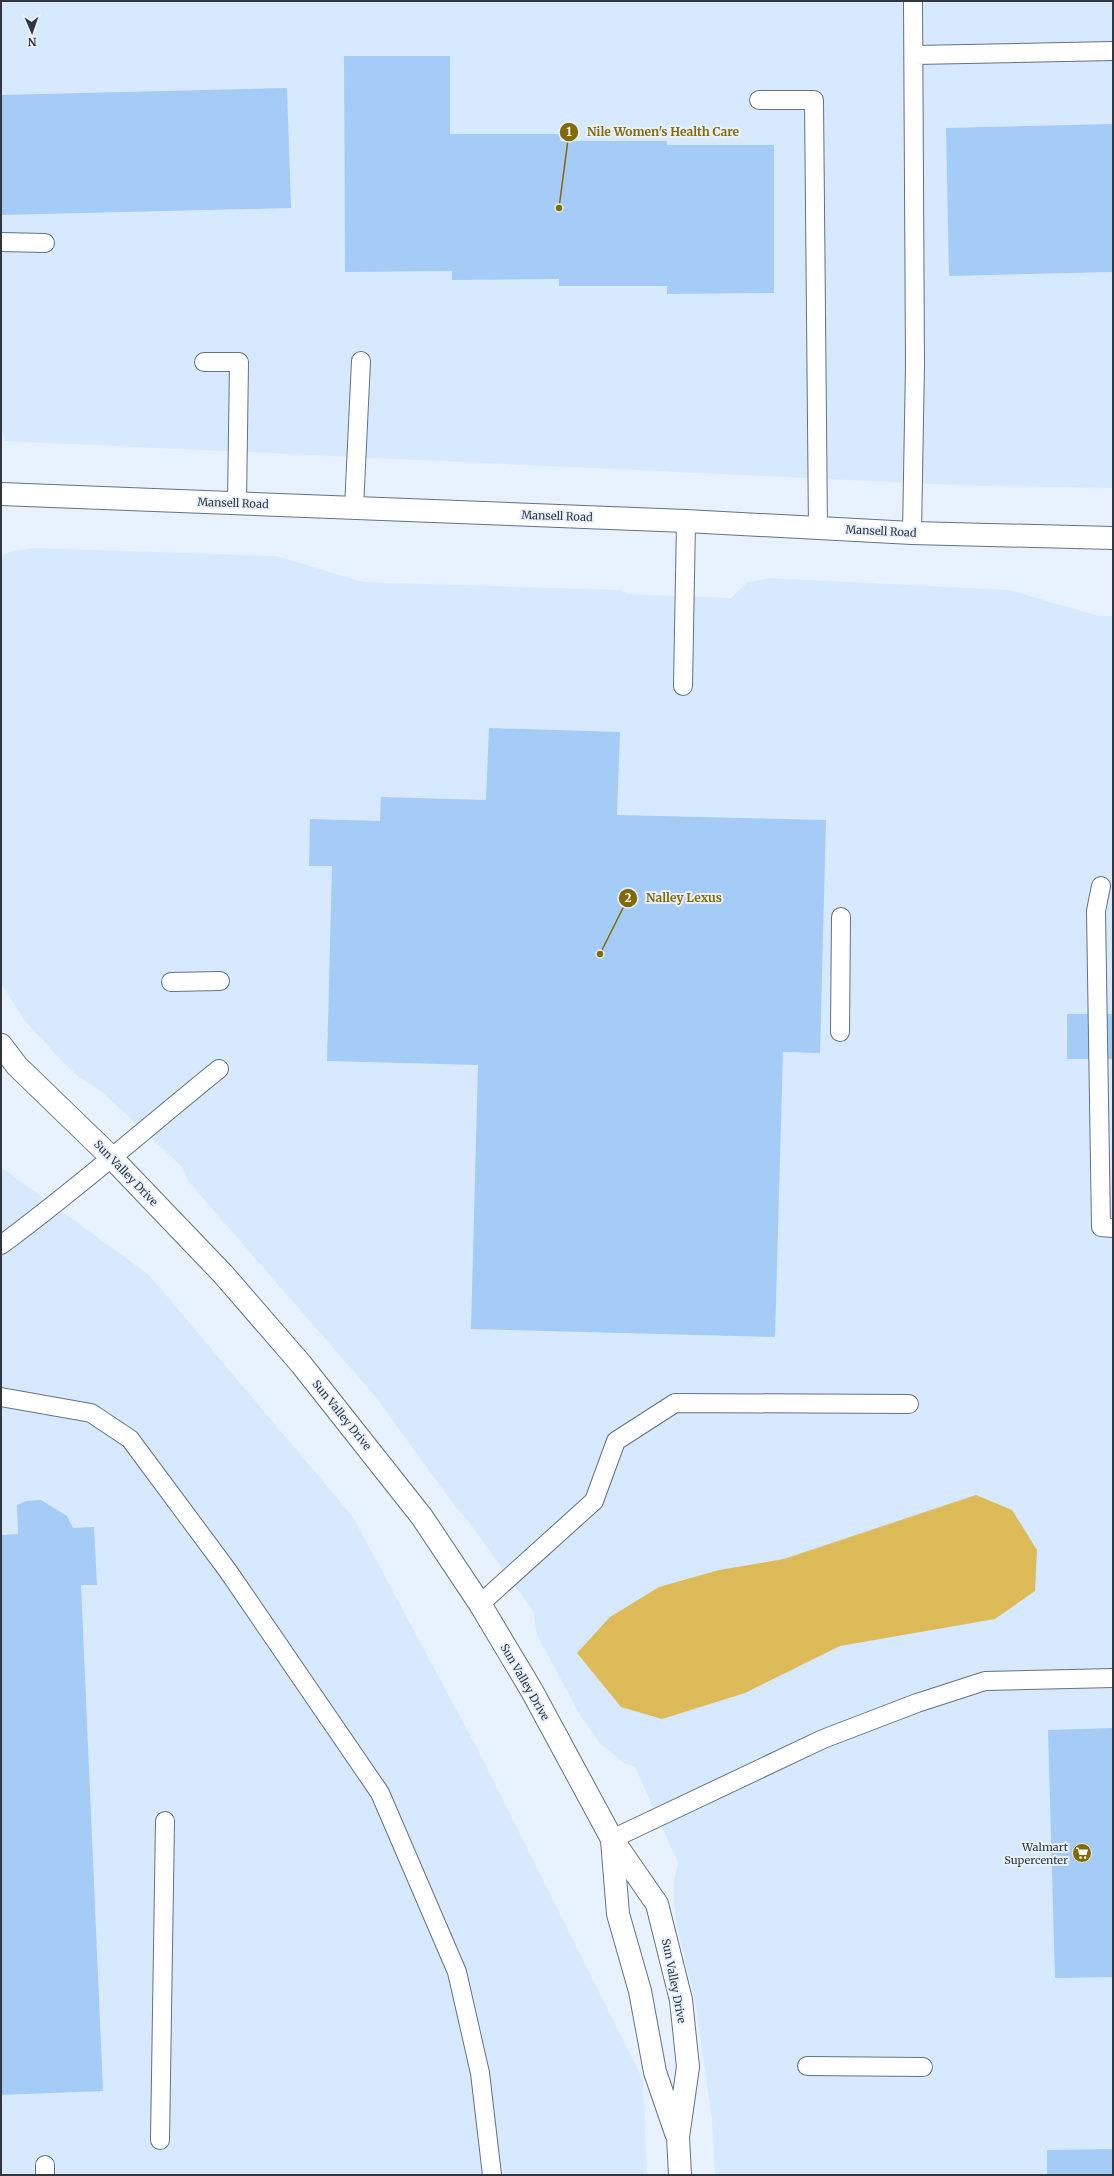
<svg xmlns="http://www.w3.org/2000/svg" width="1114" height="2176" font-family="Merriweather,serif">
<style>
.built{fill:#d7e9fe}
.forest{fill:#debb59}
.building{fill:#a5ccf7}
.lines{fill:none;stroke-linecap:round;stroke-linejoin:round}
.service-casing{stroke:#627284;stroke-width:20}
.tertiary-casing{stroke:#627284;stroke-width:24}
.secondary-casing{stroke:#627284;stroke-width:24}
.service{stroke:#fff;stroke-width:18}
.tertiary{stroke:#fff;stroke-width:22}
.secondary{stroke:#fff;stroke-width:22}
.labels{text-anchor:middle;stroke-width:4;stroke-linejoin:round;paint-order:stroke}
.street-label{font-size:11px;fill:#30373f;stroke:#e8f2ff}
.poi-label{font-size:11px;fill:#30373f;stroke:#e8f2ff;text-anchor:end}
.leader{fill:none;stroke:#856904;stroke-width:1.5}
.callout-dot{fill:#856904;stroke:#e8f2ff;stroke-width:1.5}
.mark-label{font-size:12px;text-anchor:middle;font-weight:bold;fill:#fff}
.callout-label{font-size:12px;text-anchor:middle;font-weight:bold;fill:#856904;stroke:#e8f2ff;stroke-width:4;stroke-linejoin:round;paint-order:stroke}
</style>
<rect width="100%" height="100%" fill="#e8f2ff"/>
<path class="built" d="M1,1h1112v487l-135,-2 -973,-45 -4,-15z
M37,548l239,8 87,26 257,8 9,4 102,4 17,-16 22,-4 239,12 90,26h14v1559h-398l-3,-55 -16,-114 -18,-74 -4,-27v-25l4,-17 -43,-96 -11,-4 -24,-20 -19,-26 -44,-82 -4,-24 -64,-89 -11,-12 -84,-115 -186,-214 -5,-13 -82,-77 -21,-13 -18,-17 -37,-40 -24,-38v-427l11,-5z
M1,1167l148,108 204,242 126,235 164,328 4,95h-646z"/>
<path class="forest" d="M976,1495l36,15 25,40 -2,41 -40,28 -155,27 -95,47 -83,26 -41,-12 -44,-54 33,-36 49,-30 60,-17 65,-11z"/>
<path class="building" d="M344,56h106v78h110v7h107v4h107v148l-107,1v-8h-108v-7l-107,1v-9l-107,1z
M287,88l4,120 -290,7v-120z
M1113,124v148l-164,4 -3,-148z
M489,728l131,4 -3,83 209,5 -6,233 -37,-1 -8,285 -304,-8 7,-264 -151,-4 5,-195h-23l1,-47 70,2 1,-24 105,3z
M1067,1014h46v45h-46z
M41,1500l26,16 6,12 21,-1 3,58h-16l22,506 -102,4v-560l17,-1 -1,-29 9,-4z
M1113,1728v249l-58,1 -7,-248z
M1113,2149v26h-66v-25z"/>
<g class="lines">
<defs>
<path id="service" d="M915,55l198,-4
M759,100h55l4,429
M1,242l44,1
M204,362h35l-2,141
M354,508l7,-147
M912,533l3,-169 -2,-363
M683,686l3,-165
M1101,886l-5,25 5,316 12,1
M171,982l49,-1
M840,1032l1,-115
M1,1245c75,-55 145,-117 218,-176
M1,1397l90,16 39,26 98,132 152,222 77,179 23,101 12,102
M480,1604l114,-103 22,-60 59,-38 234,1
M612,1839l211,-100 94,-36 68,-22 128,-3
M807,2066l116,1
M160,2140l5,-319
M45,2165v10"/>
<path id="tertiary" d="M1,1045l16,21 94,91 112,117 78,90 121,153 58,87 52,87 80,148 45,65 24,96 7,67 -10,70 2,38
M612,1840l6,74 22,77 15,81 21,61"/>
<path id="secondary" d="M1,494l685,27 226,12 201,5"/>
</defs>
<use href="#service" class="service-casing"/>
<use href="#tertiary" class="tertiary-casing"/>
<use href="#secondary" class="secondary-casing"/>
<use href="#service" class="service"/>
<use href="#tertiary" class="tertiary"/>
<use href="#secondary" class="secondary"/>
</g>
<defs>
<symbol id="supermarket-disc" viewBox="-11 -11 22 22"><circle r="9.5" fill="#856904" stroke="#e8f2ff"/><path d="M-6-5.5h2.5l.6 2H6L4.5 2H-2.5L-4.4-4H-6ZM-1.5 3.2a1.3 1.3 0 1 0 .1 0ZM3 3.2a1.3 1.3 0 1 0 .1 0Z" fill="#fff"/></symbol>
</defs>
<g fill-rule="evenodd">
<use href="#supermarket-disc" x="1071" y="1842" width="22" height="22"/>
</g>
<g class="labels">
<g class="street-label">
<text transform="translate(233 503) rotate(2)" y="4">Mansell Road</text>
<text transform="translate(557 516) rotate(2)" y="4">Mansell Road</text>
<text transform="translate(881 531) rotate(3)" y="4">Mansell Road</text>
<text transform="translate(126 1173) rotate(46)" y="4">Sun Valley Drive</text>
<text transform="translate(342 1415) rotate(51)" y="4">Sun Valley Drive</text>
<text transform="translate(525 1682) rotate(60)" y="4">Sun Valley Drive</text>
<text transform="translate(674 1981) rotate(79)" y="4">Sun Valley Drive</text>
</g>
<g class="poi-label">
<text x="1068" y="1851">Walmart<tspan x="1068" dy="13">Supercenter</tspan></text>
</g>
</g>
<path class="leader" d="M559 208L569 132M600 954L628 898"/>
<g class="callout-dot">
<circle cx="559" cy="208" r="4"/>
<circle cx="600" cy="954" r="4"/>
<circle cx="569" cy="132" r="10"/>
<circle cx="628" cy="898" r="10"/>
</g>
<g class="mark-label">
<text x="569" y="136">1</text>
<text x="628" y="902">2</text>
</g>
<g class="callout-label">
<text x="663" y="136">Nile Women's Health Care</text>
<text x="684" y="902">Nalley Lexus</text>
</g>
<rect width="1114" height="2176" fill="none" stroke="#30373f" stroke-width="4"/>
<g transform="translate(32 32) rotate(178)" stroke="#e8f2ff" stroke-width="3" paint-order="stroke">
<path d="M0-3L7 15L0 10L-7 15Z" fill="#30373f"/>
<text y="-6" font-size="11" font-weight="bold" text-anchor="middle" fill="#30373f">N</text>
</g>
</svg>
